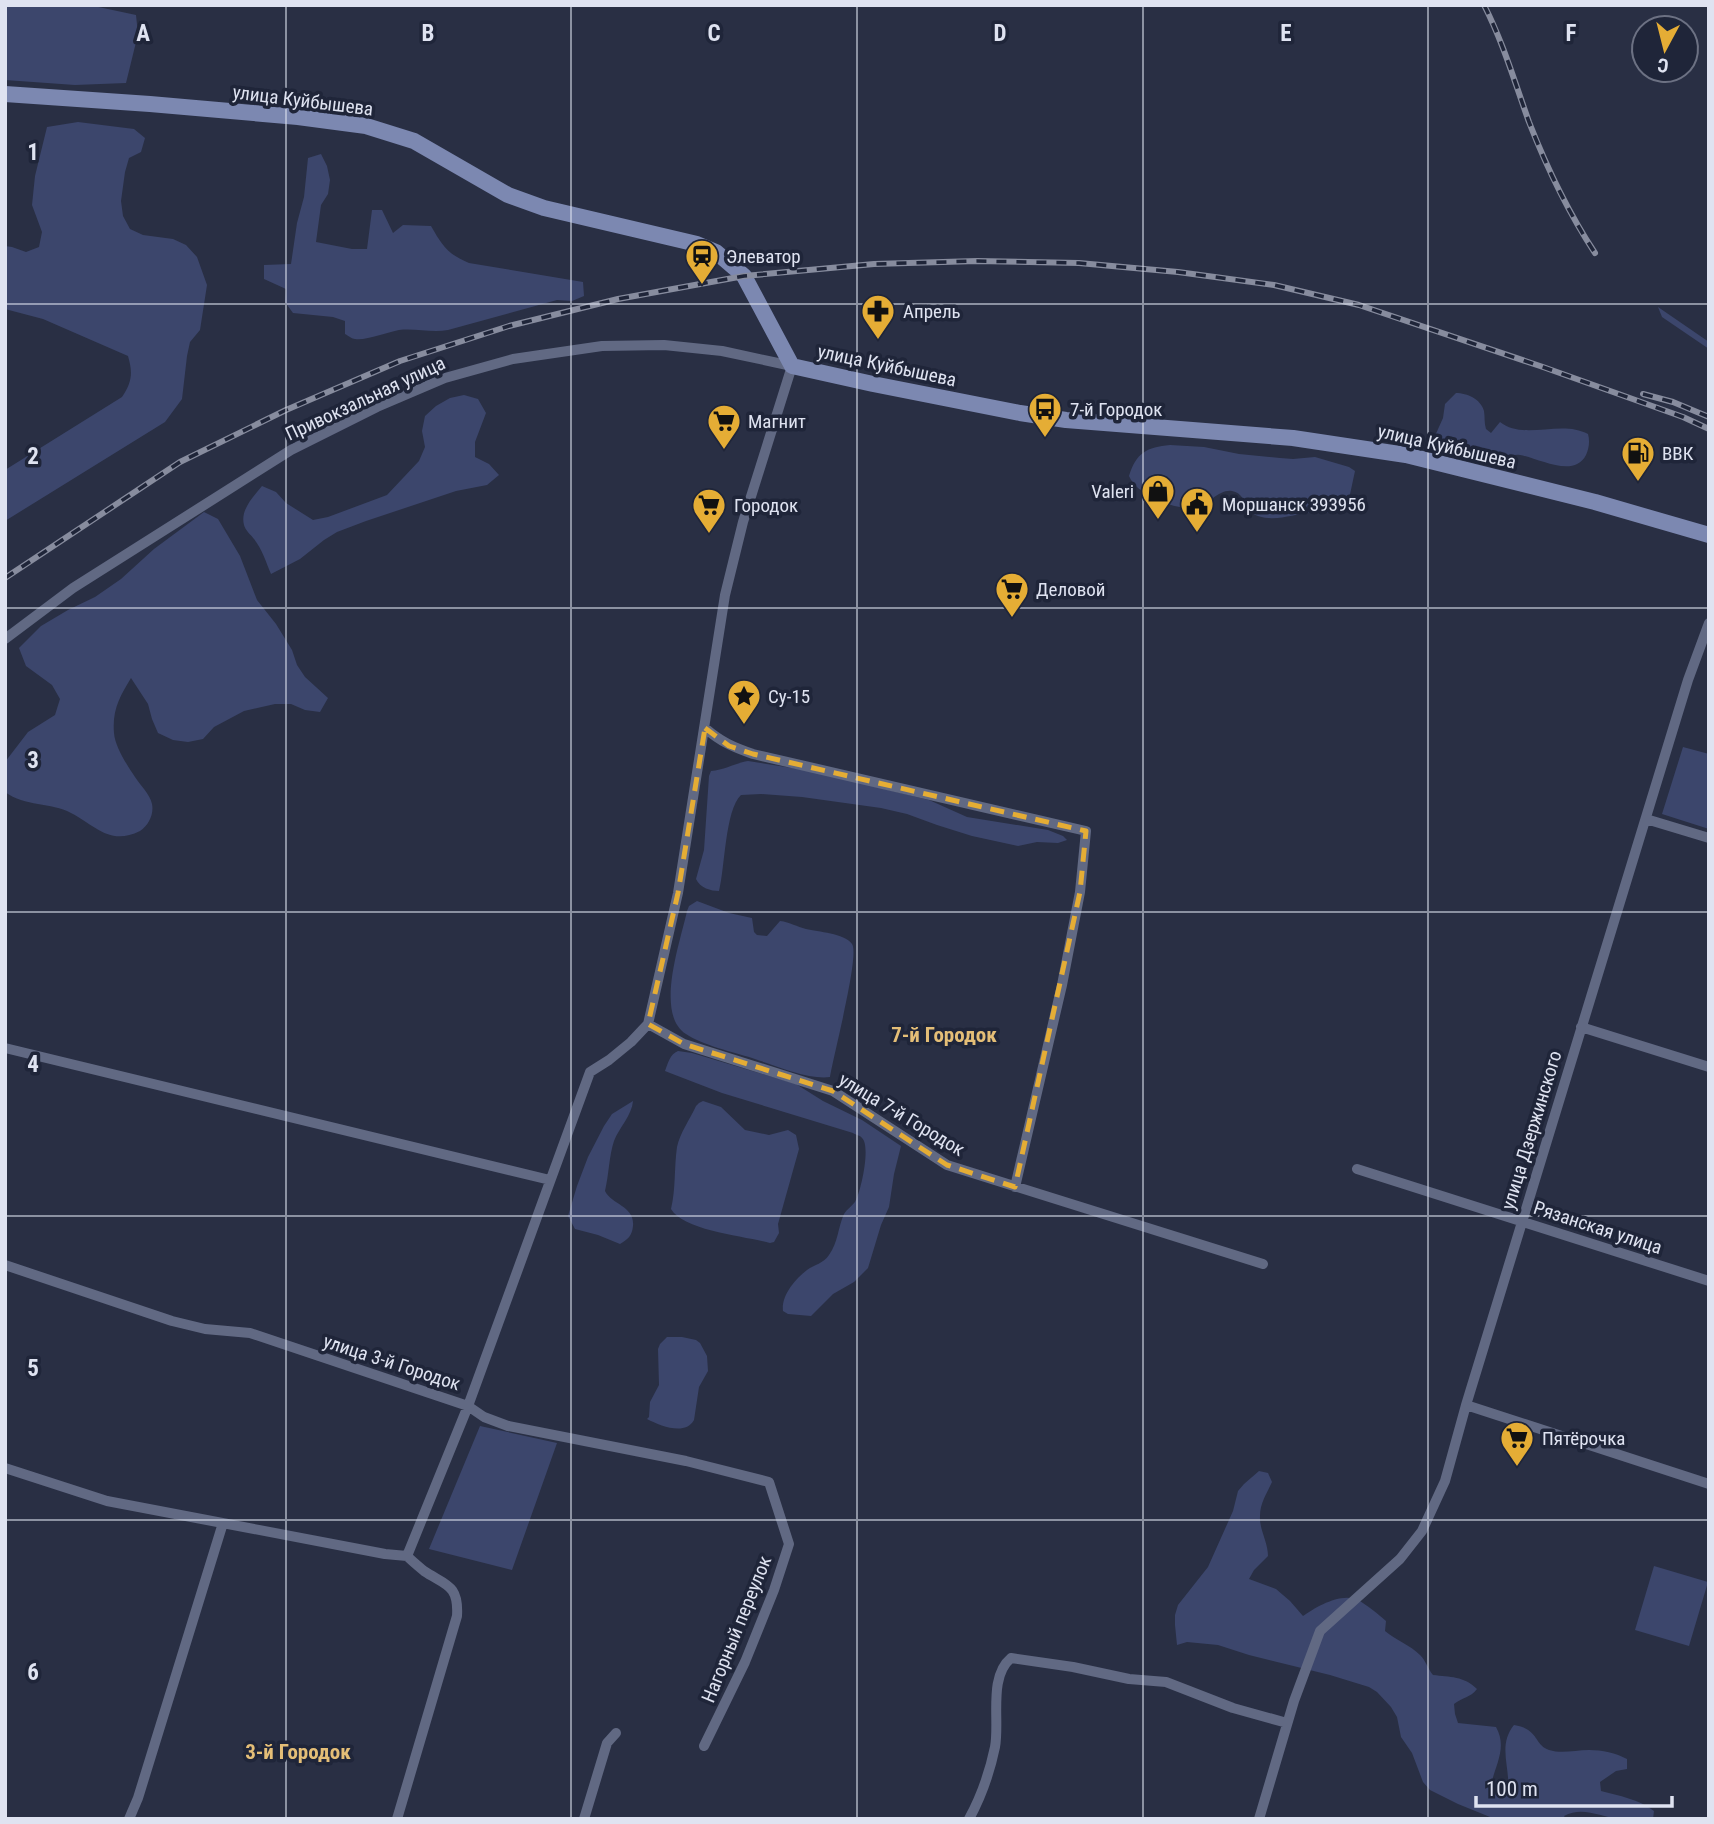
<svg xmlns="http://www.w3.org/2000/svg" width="1714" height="1824" font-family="'Roboto Condensed',sans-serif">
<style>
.green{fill:#3c466c}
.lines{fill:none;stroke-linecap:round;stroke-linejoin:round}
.street{stroke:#616983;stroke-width:10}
.secondary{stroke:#7c88b1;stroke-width:16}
.rail-casing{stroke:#878c9e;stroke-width:6}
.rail{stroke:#1f2539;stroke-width:3.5;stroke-dasharray:10;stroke-linecap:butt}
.marked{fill:none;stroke:#e5ad35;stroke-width:5;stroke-dasharray:14 9;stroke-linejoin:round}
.grid{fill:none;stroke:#dfe3f1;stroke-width:2;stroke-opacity:0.55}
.labels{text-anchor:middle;stroke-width:7;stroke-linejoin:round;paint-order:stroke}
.street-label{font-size:19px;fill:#dfe3f1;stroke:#1f2539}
.poi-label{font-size:19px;fill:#dfe3f1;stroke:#1f2539;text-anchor:start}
.neighbourhood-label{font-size:21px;font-weight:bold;fill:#e4be77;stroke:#1f2539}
.grid-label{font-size:23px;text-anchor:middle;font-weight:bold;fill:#dfe3f1;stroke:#1f2539;stroke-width:7;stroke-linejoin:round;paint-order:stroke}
</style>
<rect width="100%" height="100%" fill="#292f44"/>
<path class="green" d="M5,5h84l47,10 2,19 -12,49 -51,2 -70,-5z
M78,122l56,7 11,9 -4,14 -12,6 -4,14 -4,29 2,15 7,13 13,6 30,4 13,6 11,12 10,28 -7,45 -10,12 -3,14 -5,43 -17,23 -160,99v-51l117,-73c10,-15 11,-24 6,-41l-85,-37 -38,-10v-63l7,1 14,5 13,-5 3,-15 -10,-27 3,-29 12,-49z
M321,154l6,12 3,14 -2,14 -7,11 -5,37 36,7h15l5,-39h10l11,23 10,-8 28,1c11,19 16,28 38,37l114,19 1,14 -12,5 -15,-1 -109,30c-16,3 -33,-2 -49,0 -11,2 -34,11 -44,9 -3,0 -6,-3 -10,-5v-13l-12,-4 -40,-4 -8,-11 1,-13 -22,-10v-14l27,-1 6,-41 7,-26 4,-39z
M1658,307l51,35v7l-47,-32z
M1456,393c11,0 25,6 28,18 1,6 0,12 2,18l5,4 9,-11c24,19 61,-3 88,12 2,7 1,14 -2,21 -12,24 -48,3 -66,0 -9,-1 -18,4 -27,3 -20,-1 -38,-11 -57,-16l-2,-4 9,-20 2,-14z
M464,395l14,4 8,14 -11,29v15l14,7 10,11 -12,10 -31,6 -90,30 -29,11 -13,8 -24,19 -29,15c-5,-12 -9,-25 -17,-35 -3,-4 -9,-9 -10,-14 -4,-15 9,-28 18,-39l14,6 10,11 27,17 15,-3 59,-22 32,-34 6,-14 -3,-16 3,-15 11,-10 14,-8z
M1170,445l34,2 35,7 41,4 13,1 22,-2 34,10 6,4 -6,28 -16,14c-7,0 -14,-2 -21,-1 -18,2 -36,10 -54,4 -13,-4 -12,-23 -26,-25 -7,-1 -13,3 -19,7 -25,14 -36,11 -61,-1 -9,-5 -19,-11 -23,-21 7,-23 18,-29 41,-31z
M204,512l14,7 22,37 17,44 19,24 16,26 5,15 8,12 23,21 -8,14 -15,-2 -14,-6h-16l-31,7 -30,16 -11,12 -15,3 -15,-2 -15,-7 -6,-14 -4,-15 -17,-26c-11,18 -19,32 -17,55 1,14 13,32 21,44 5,8 15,17 17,27 2,10 -3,21 -12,27 -30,15 -44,-5 -69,-18 -20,-11 -46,-6 -66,-21v-30l23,-30 27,-17 5,-16 -8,-14 -26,-19 -7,-18 22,-22 27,-16 27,-13 26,-18 33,-30z
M1683,747l26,7v75l-47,-15z
M748,761l63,10 118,29 38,17 81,13 15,6 4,4 -9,3 -21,-1 -19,4 -46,-10 -35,-11 -30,-11 -26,-6 -79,-11 -41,-3 -20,1c-16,15 -16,73 -22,96 -8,0 -19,-3 -23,-12l8,-29 5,-74 2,-5c14,-1 24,-8 37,-10z
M697,901l32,12 23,5 2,14 3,3 10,1 13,-15c10,1 17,6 26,8 12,3 38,4 46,15 8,11 -19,113 -22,133 -22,3 -56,-12 -78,-19 -19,-6 -50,-13 -66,-24 -32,-20 -5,-94 1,-123l2,-5z
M678,1051l14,2 104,31 27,17 39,19 39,26 -7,28 -5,33 -8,18 -13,43 -14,14 -21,12 -22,22 -23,-2 -5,-3c-2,-15 12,-32 24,-41 8,-6 16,-6 22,-15 9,-12 9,-28 15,-41 3,-5 8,-8 11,-12 6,-10 16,-56 7,-64 -2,-3 -6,-3 -9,-5l-131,-40 -52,-20 -5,-2c3,-8 5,-17 13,-20z
M633,1101c-1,14 -14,27 -19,40 -5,15 -5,33 -9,50 7,14 30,15 28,35 -1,10 -5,13 -13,18l-22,-9 -23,-6 -7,-13 9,-30 11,-29 16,-31 8,-12z
M703,1101l18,6 24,23 24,5 19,-5 8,5 3,14 -21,75 1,9 -5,9 -4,1c-25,-7 -86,-12 -99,-34 5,-21 3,-41 6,-62 3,-14 13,-28 19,-41l3,-3z
M667,1337h15l14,3 4,3 7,13 1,15 -9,16 -5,33c-9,16 -33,6 -47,-1l2,-2 1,-15 9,-17 -1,-36 2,-5z
M480,1426l77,17 -45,127 -83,-21z
M1259,1471l9,2 4,9c-5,11 -12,21 -12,34 -1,13 8,26 8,40l-14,14 -5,9 27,10 14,12 13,15c13,-9 38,-24 55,-16 9,5 20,14 28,21l-1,10c11,9 25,14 35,24 6,6 8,14 13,20 17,2 31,1 44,14 -7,9 -14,8 -23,15l1,10 3,9 38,4c13,23 -4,42 -6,65l9,4 9,-3c3,-25 -11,-47 6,-68 25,4 20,20 35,25 13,4 26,0 40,0 13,0 27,3 38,9v10l-11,2 -16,11 1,9c18,5 38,8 53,20l-1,8c-11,0 -23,1 -34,0 -19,-2 -36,-13 -55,-3l2,3h-71l-37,-15 -28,-14 -7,-8 -11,-29 -11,-16 -4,-20 -6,-10 -14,-15 -8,-5 -39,-12 -81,-20 -31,-10 -31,-3 -10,3 -2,-20v-10l3,-10 30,-38 25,-56 5,-20 6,-7z
M1654,1566l54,16 -19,64 -54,-16z"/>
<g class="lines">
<path class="street" d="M1709,623l-21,57 -222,725 243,79
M5,639l68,-51 218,-138 86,-43 68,-29 68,-19 89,-13 62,-1 58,6 70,15 -49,156 -18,73 -47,298 -30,131 -17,18 -22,18 -19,12 -122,334 -61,150
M705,728c16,14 28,19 48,26l333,77 -6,61 -18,93 -47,202
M1646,819l63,19
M648,1024l36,20 149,47 114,74 316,99
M1581,1027l128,40
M5,1048l545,132
M1357,1169l352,112
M5,1265l167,56 33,8 45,4 218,73 16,11 24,9 178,35 83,21 20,62 -15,46 -29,72 -41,84
M5,1468l102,33 278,53 22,2
M129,1819l9,-21 85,-275
M397,1819l60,-203c2,-32 -12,-31 -33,-45 -6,-5 -12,-10 -17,-15
M584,1819l23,-76 9,-10
M969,1819c12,-22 21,-48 26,-72 5,-26 -7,-70 16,-89l62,9 56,12 37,3 67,26 54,15
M1259,1819l35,-118 26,-70 80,-72 22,-28 23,-50 21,-76"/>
<path class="secondary" d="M5,94l145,10 148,13 68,9 48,15 94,54 36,13 153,36 19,8 28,24 48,90 81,18 147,29 46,7 227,18 113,17 189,47 114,33"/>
<defs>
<path id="rail" d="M1484,5c19,37 31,78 45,117 18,46 39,90 66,131
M1643,394l30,8 36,15
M5,578l175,-116 106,-52 114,-49 109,-35 109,-27 126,-23 130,-12 103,-3 102,2 99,9 96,13 85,20 184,62 140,50 26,12"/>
</defs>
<use href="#rail" class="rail-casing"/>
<use href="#rail" class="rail"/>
</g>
<path class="marked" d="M705,728l24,18 24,8 333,77 -6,61 -65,295 -68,-22 -114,-74 -149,-47 -36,-20 30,-131z"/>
<path class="grid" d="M286,5v1814M571,5v1814M857,5v1814M1143,5v1814M1428,5v1814M5,304h1704M5,608h1704M5,912h1704M5,1216h1704M5,1520h1704"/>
<defs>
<symbol id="station-pin" viewBox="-11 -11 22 30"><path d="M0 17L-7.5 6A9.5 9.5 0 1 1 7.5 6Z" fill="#e5ad35" stroke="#1f2539"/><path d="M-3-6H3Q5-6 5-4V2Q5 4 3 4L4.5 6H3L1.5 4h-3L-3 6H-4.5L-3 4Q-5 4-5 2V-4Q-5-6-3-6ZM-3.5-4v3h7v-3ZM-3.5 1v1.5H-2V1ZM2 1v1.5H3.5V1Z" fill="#111"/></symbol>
<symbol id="pharmacy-pin" viewBox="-11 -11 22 30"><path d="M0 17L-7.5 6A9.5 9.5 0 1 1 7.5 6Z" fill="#e5ad35" stroke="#1f2539"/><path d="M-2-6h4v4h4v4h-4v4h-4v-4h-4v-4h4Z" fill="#111"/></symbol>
<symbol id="bus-pin" viewBox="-11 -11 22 30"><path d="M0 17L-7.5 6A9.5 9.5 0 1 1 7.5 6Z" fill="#e5ad35" stroke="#1f2539"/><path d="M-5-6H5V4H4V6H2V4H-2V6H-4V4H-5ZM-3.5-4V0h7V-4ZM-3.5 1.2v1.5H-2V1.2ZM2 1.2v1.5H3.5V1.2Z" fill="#111"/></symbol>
<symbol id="supermarket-pin" viewBox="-11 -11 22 30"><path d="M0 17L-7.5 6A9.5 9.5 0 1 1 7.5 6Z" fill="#e5ad35" stroke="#1f2539"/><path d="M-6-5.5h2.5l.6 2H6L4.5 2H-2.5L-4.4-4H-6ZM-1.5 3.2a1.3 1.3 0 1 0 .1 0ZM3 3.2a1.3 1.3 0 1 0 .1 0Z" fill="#111"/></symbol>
<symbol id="fuel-pin" viewBox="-11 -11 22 30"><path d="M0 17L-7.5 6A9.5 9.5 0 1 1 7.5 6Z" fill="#e5ad35" stroke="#1f2539"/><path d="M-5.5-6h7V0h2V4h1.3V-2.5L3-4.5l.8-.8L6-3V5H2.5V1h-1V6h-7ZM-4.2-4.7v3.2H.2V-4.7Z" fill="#111"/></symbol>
<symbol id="shop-pin" viewBox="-11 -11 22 30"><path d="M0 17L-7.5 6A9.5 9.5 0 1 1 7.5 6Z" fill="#e5ad35" stroke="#1f2539"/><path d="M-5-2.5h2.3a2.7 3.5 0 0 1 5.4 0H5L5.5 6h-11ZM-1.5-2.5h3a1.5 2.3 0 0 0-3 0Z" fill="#111"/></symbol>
<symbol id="civic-pin" viewBox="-11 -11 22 30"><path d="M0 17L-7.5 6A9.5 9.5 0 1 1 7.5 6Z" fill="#e5ad35" stroke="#1f2539"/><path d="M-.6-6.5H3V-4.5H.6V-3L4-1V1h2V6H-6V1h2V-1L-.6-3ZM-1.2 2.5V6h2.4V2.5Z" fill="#111"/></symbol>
<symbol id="sight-pin" viewBox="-11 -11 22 30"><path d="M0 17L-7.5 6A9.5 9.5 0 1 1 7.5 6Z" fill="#e5ad35" stroke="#1f2539"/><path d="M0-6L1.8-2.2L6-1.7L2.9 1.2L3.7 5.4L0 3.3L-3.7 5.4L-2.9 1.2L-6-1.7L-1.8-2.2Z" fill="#111"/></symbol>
</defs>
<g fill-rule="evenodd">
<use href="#station-pin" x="683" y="237" width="38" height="52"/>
<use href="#pharmacy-pin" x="859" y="292" width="38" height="52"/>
<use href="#bus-pin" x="1026" y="390" width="38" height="52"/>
<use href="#supermarket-pin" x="705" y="402" width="38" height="52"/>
<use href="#fuel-pin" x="1619" y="434" width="38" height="52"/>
<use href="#shop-pin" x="1139" y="472" width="38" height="52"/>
<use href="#civic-pin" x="1178" y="485" width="38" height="52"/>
<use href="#supermarket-pin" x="690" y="486" width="38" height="52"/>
<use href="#supermarket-pin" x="993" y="570" width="38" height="52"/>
<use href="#sight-pin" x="725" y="677" width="38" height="52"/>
<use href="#supermarket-pin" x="1498" y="1419" width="38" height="52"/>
</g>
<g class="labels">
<g class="street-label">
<text transform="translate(303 100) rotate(7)" y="7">улица Куйбышева</text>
<text transform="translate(887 365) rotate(12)" y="7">улица Куйбышева</text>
<text transform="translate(365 398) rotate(-25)" y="7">Привокзальная улица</text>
<text transform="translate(1447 446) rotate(13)" y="7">улица Куйбышева</text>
<text transform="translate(902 1114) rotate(31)" y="7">улица 7-й Городок</text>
<text transform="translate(1531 1130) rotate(-73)" y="7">улица Дзержинского</text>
<text transform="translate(1598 1227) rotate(18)" y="7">Рязанская улица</text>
<text transform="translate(392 1362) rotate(18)" y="7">улица 3-й Городок</text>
<text transform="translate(736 1629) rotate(-68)" y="7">Нагорный переулок</text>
</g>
<g class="poi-label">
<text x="726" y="263">Элеватор</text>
<text x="903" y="318">Апрель</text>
<text x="1070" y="416">7-й Городок</text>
<text x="748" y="428">Магнит</text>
<text x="1662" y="460">ВВК</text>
<text x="1134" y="498" text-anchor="end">Valeri</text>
<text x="1222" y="511">Моршанск 393956</text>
<text x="734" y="512">Городок</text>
<text x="1036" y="596">Деловой</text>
<text x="768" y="703">Су-15</text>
<text x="1542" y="1445">Пятёрочка</text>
</g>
<g class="neighbourhood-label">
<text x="944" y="1042">7-й Городок</text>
<text x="298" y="1759">3-й Городок</text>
</g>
</g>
<g class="grid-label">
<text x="143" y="41">A</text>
<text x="428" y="41">B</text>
<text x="714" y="41">C</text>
<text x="1000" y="41">D</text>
<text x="1286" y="41">E</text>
<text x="1571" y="41">F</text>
<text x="33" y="160">1</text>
<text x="33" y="464">2</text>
<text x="33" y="768">3</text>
<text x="33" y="1072">4</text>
<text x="33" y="1376">5</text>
<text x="33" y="1680">6</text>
</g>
<rect width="1714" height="1824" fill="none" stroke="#dfe3f1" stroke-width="14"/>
<g transform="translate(1665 49) rotate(187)"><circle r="33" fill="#1f2539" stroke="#6c7183" stroke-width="2"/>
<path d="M0-5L12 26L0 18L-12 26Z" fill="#e5ad35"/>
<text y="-10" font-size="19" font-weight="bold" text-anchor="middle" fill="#dfe3f1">С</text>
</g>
<path d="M1476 1796v10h196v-10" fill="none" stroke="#dfe3f1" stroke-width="3.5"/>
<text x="1486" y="1796" font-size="21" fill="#dfe3f1" stroke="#1f2539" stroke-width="5" paint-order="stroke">100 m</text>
</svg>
